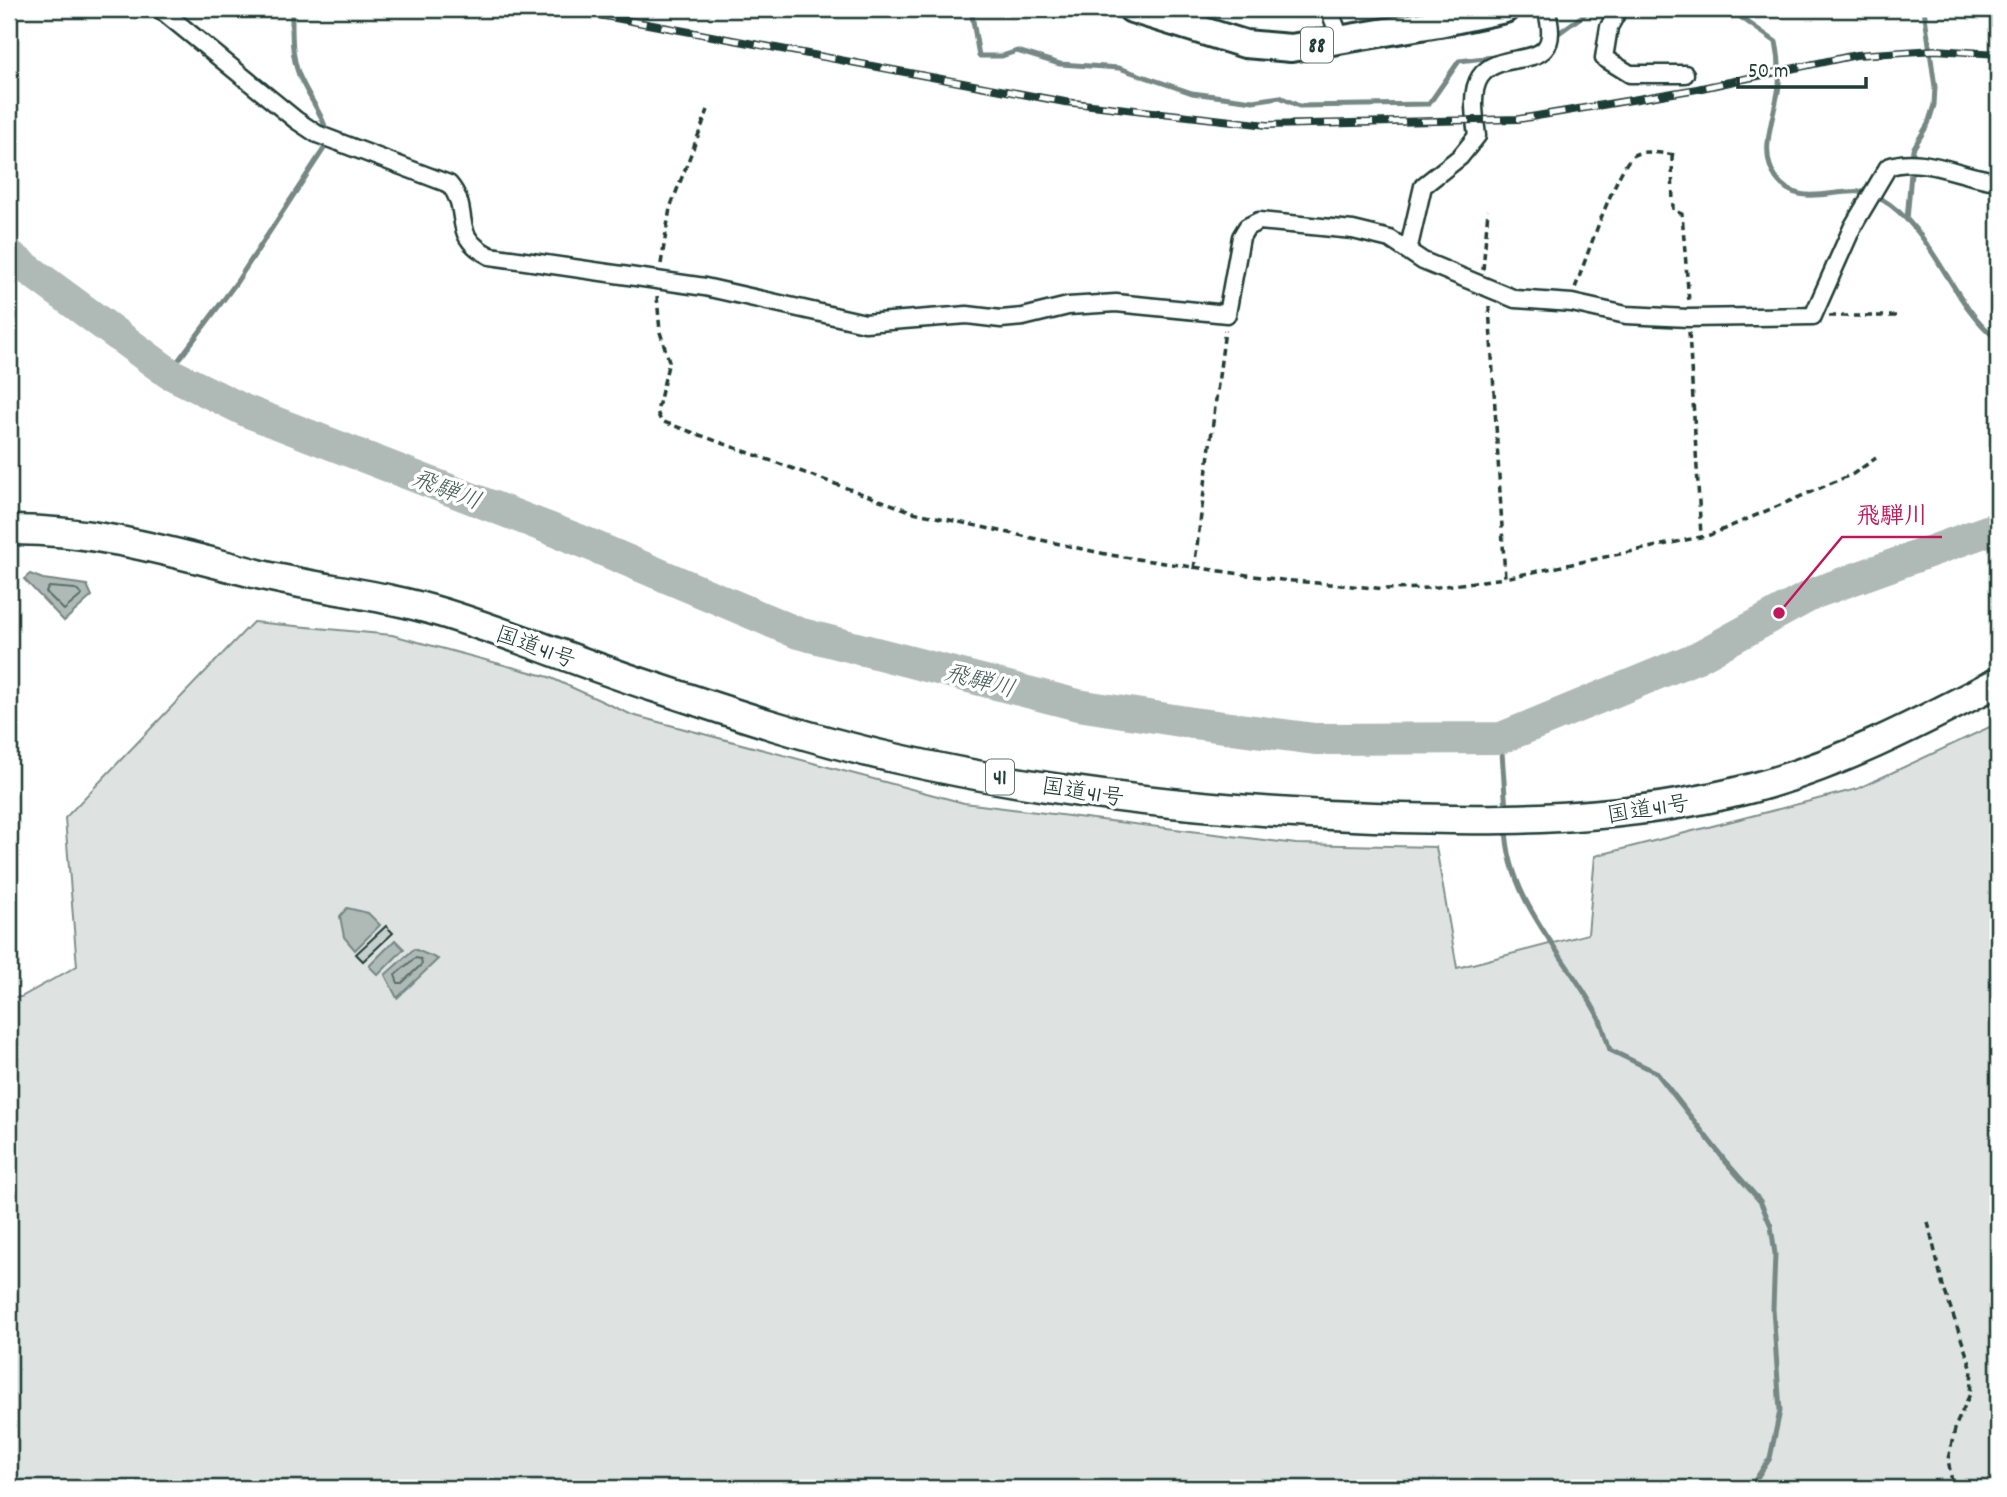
<svg xmlns="http://www.w3.org/2000/svg" width="2007" height="1497" font-family="Dekko,'Klee One',sans-serif">
<style>
.green{fill:#dee3e2;stroke:#7e908b;stroke-width:2}
.water{fill:#afbab7;stroke:#758883;stroke-width:2}
.lines{fill:none;stroke-linecap:round;stroke-linejoin:round}
.shore{stroke:#596f68;stroke-width:2}
.stream{stroke:#758883;stroke-width:5}
.river{stroke:#afbab7;stroke-width:32}
.building{fill:#c7cfcc;stroke:#1f3d34;stroke-width:2}
.minor-casing{stroke:#1f3d34;stroke-width:21}
.primary-casing{stroke:#1f3d34;stroke-width:32}
.trunk-casing{stroke:#1f3d34;stroke-width:33}
.path{stroke:#1f3d34;stroke-width:3.5;stroke-dasharray:7 5;stroke-linecap:butt}
.minor{stroke:#fff;stroke-width:16}
.primary{stroke:#fff;stroke-width:26}
.trunk{stroke:#fff;stroke-width:28}
.rail-casing{stroke:#1f3d34;stroke-width:8}
.rail{stroke:#fff;stroke-width:5;stroke-dasharray:16;stroke-linecap:butt}
.labels{text-anchor:middle;stroke-width:7;stroke-linejoin:round;paint-order:stroke}
.shield{fill:#fff;stroke:#627771;stroke-width:2}
.shield-label{font-size:21px;font-weight:bold;fill:#1f3d34}
.street-label{font-size:23px;fill:#1f3d34;stroke:#fff}
.water-label{font-size:24px;font-style:italic;fill:#4a625b;stroke:#fff}
.leader{fill:none;stroke:#c2185b;stroke-width:2.5}
.callout-dot{fill:#c2185b;stroke:#fff;stroke-width:2.5}
.callout-label{font-size:24px;text-anchor:middle;font-weight:bold;fill:#c2185b;stroke:#fff;stroke-width:7;stroke-linejoin:round;paint-order:stroke}
</style>
<rect width="100%" height="100%" fill="#fff"/>
<filter id="ink" filterUnits="userSpaceOnUse"><feTurbulence type="fractalNoise" baseFrequency=".0143" numOctaves="2"/><feDisplacementMap in="SourceGraphic" scale="14" xChannelSelector="R" yChannelSelector="G"/><feConvolveMatrix kernelMatrix="1 2 1 2 8 2 1 2 1" color-interpolation-filters="sRGB"/></filter>
<g filter="url(#ink)">
<path class="green" d="M253,622l139,13 157,42 83,38 332,88 332,41 140,3 21,121 131,-34 7,-78 262,-67 141,-66v765h-1989v-491h12l56,-31 -12,-148z"/>
<path class="water" d="M30,574l13,5 44,6 5,11 -28,25 -40,-42z
M347,908l21,5 12,12 -25,25 -11,-13 -4,-21z
M395,940l9,9 -26,26 -9,-9z
M414,949l24,10 -41,39 -12,-23z"/>
<g class="lines">
<path class="shore" d="M49,587l26,2 7,6 -18,15 -18,-18z
M415,958l6,1 1,5 -20,19h-4l-3,-8z"/>
<path class="stream" d="M971,9l8,47h23l15,-5 43,13 59,4 73,25 61,8 27,-4 19,9 130,-2 30,-43 43,-5
M1729,9l47,33c3,14 4,28 3,43 -3,29 -22,66 -3,93 26,37 71,0 104,20 56,33 68,102 118,142
M1552,38l40,-29
M1907,220l6,-71 15,-25 6,-19 1,-18 -11,-78
M169,373l67,-90 93,-142c-4,-25 -20,-42 -30,-66 -8,-20 -7,-44 -7,-66
M1501,738l5,72
M1506,827c2,75 58,125 91,187 6,11 9,24 13,36l46,22 70,90 34,39 11,25 4,28 -2,55 7,102 -10,47 -20,30"/>
<path class="river" d="M9,255l160,118 77,38 333,129 219,93 280,72 115,18 122,16 186,-1 197,-81 117,-64 183,-66"/>
</g>
<path class="building" d="M386,926l7,7 -30,28 -7,-7z"/>
<g class="lines">
<defs>
<path id="minor" d="M160,9l136,111 21,14 132,50c24,28 -1,51 41,72l215,31 160,36 102,-8 34,4 22,-2 45,-11 48,-3 111,11 14,-77 6,-10 12,-6 94,9 37,9 33,22 92,38 57,4 54,12 62,3 125,-2 40,-90 35,-59c33,-13 76,11 110,14
M1329,9l12,31
M1619,9l-10,18 -5,31 26,16h55
M1408,251l15,-65 37,-29 17,-21c-2,-17 -7,-44 3,-59 22,-33 87,2 66,-68"/>
<path id="primary" d="M1132,9l113,35 46,4 148,-25 66,-14"/>
<path id="trunk" d="M9,530c87,-1 169,24 253,45 59,14 123,20 181,38 72,22 142,52 214,75 78,26 157,52 237,70 157,36 319,53 480,59 128,5 253,4 378,-29 87,-23 167,-65 246,-106"/>
</defs>
<use href="#minor" class="minor-casing"/>
<use href="#primary" class="primary-casing"/>
<use href="#trunk" class="trunk-casing"/>
<path class="path" d="M1672,155l1,55 9,4 7,88
M661,264l9,-56 38,-98
M1483,270l5,-60
M1575,288c9,-23 42,-122 59,-133 10,-6 31,-1 42,0
M657,296l3,36 9,29 -12,51 4,9 252,91 197,43 172,25 105,9 43,-1 75,-10
M1489,306l16,272 205,-43 143,-61 23,-16
M1829,316h70
M1689,332l12,204
M1194,569l31,-239
M1928,1222l15,64 29,84 -2,24 -14,31 -8,34 5,29"/>
<use href="#minor" class="minor"/>
<use href="#primary" class="primary"/>
<use href="#trunk" class="trunk"/>
<defs>
<path id="rail" d="M567,9l498,93 202,23 252,-6 178,-30 159,-34 80,-5 62,4"/>
</defs>
<use href="#rail" class="rail-casing"/>
<use href="#rail" class="rail"/>
</g>
</g>
<g class="labels">
<g class="shield">
<rect x="1301" y="27.5" width="32" height="35" rx="5"/>
<rect x="986" y="759.5" width="28" height="35" rx="5"/>
</g>
<g class="shield-label">
<text x="1317" y="52">88</text>
<text x="1000" y="784">41</text>
</g>
<g class="street-label">
<text transform="translate(536 646) rotate(20)" y="8">国道41号</text>
<text transform="translate(1083 791) rotate(9)" y="8">国道41号</text>
<text transform="translate(1648 808) rotate(-9)" y="8">国道41号</text>
</g>
<g class="water-label">
<text transform="translate(447 489) rotate(21)" y="8">飛騨川</text>
<text transform="translate(980 680) rotate(15)" y="8">飛騨川</text>
</g>
</g>
<path class="leader" d="M1779 613L1842 537H1942"/>
<circle class="callout-dot" cx="1779" cy="613" r="7"/>
<g class="callout-label">
<text x="1892" y="523">飛騨川</text>
</g>
<rect width="2007" height="1497" fill="none" stroke="#fff" stroke-width="35"/>
<rect x="18" y="18" width="1972" height="1462" fill="none" stroke="#1f3d34" stroke-width="2.5" filter="url(#ink)"/>
<path d="M1738 77v10h128v-10" fill="none" stroke="#1f3d34" stroke-width="3.5"/>
<text x="1748" y="77" font-size="21" fill="#1f3d34" stroke="#ffffff" stroke-width="5" paint-order="stroke">50 m</text>
</svg>
